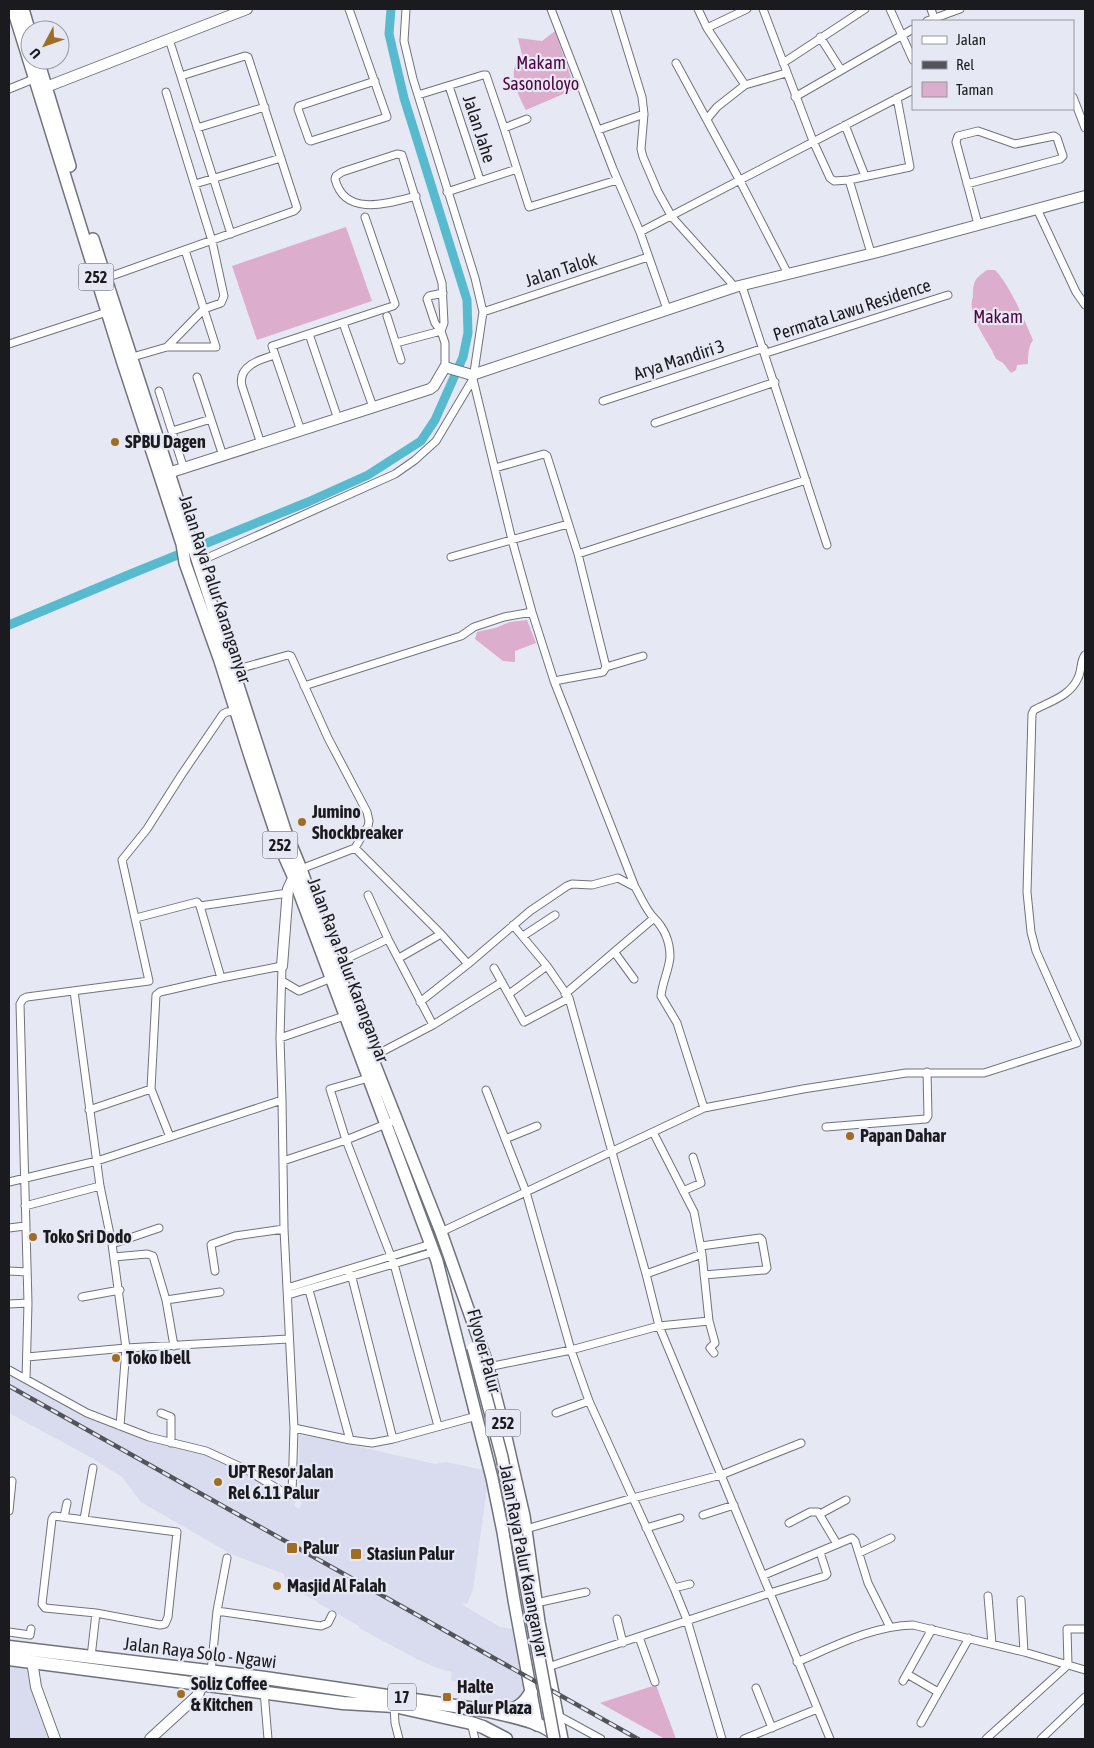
<svg xmlns="http://www.w3.org/2000/svg" width="1094" height="1748" font-family="'Asap Condensed',sans-serif">
<style>
.built{fill:#d8dcee}
.green{fill:#dcadcd}
.lines{fill:none;stroke-linecap:round;stroke-linejoin:round}
.canal{stroke:#58bacf;stroke-width:9}
.street-casing{stroke:#71737c;stroke-width:9}
.secondary-casing{stroke:#71737c;stroke-width:12}
.primary-casing{stroke:#71737c;stroke-width:14}
.highway-casing{stroke:#71737c;stroke-width:15}
.street{stroke:#fff;stroke-width:7}
.secondary{stroke:#fff;stroke-width:10}
.primary{stroke:#fff;stroke-width:11}
.highway{stroke:#fff;stroke-width:12}
.rail-casing{stroke:#53545a;stroke-width:4.5}
.rail{stroke:#e6e8f3;stroke-width:2.5;stroke-dasharray:8;stroke-linecap:butt}
.primary-bridge-casing{stroke:#71737c;stroke-width:14;stroke-linecap:butt}
.primary-bridge{stroke:#fff;stroke-width:11}
.poi-dot{fill:#a06d24;stroke:#e6e8f3;stroke-width:2}
.labels{text-anchor:middle;stroke-width:4.5;stroke-linejoin:round;paint-order:stroke}
.shield{fill:#e6e8f3;stroke:#58585f;stroke-width:1}
.shield-label{font-size:16px;font-weight:bold;fill:#1b1b1f}
.park-label{font-size:18px;fill:#510242;stroke:#e6e8f3}
.street-label{font-size:18px;fill:#1b1b1f;stroke:#e6e8f3}
.poi-label{font-size:18px;font-weight:bold;fill:#1b1b1f;stroke:#e6e8f3;text-anchor:start}
</style>
<rect width="100%" height="100%" fill="#e6e8f3"/>
<path class="built" d="M9,1373l105,54 32,12 58,15 35,17h5l52,30 -2,5 5,3 3,-6 -3,-3v-65l26,4 110,25 11,-2 38,8 3,17 -14,103 -6,14 -3,-1 -1,2 37,22 12,2 13,57 -3,8 -8,9 -12,-1 -1,4 -23,-4 3,-11 -30,-11 1,-8 -18,-5 -19,-9 -56,-30v-2l-41,-23v-1l-31,-16 -3,-12 -53,-20 -90,-52 -19,-25 -32,-20 -81,-44z
M9,1659l20,1 27,79h-47z"/>
<path class="green" d="M555,31l20,58 -49,21c-6,-11 -14,-27 -12,-40 1,-5 5,-11 8,-15l-4,-17 24,3z
M346,227l26,74 -115,39 -25,-74z
M987,270h8c15,15 29,50 38,70 -5,7 -5,16 -5,24l-11,1 -1,5 -5,3 -8,-10 -7,-4c-7,-17 -21,-32 -24,-50 -1,-4 0,-9 1,-12 0,-15 1,-18 14,-27z
M527,620l9,23 -21,8v11l-12,-1 -28,-22 2,-7 18,-4 15,-6z
M656,1685l20,54h-11l-65,-36z"/>
<g class="lines">
<path class="canal" d="M9,625l124,-52 175,-71 60,-27 53,-34 14,-21 28,-63 5,-24 -1,-33 -63,-202 -15,-64 2,-25"/>
<defs>
<path id="street" d="M349,9l38,108 -76,24 -2,-1 -11,-31 1,-3 76,-25
M406,9l-2,32 9,38 62,199 8,34 -10,67 39,161 20,72 22,69 49,-9 3,-5 -28,-113 -31,-98 -3,-2 -49,14
M551,9l62,160 27,63 27,77
M615,9l27,88 2,17 -3,35 2,8 15,35 14,25 63,70
M698,9l9,19 38,57
M763,9l50,132 17,37 4,3 15,-1 22,73
M890,9l23,51
M931,9l3,9
M927,21l33,-12
M707,28l40,-19
M820,37l21,33
M169,39l62,195
M676,63l64,118 48,93
M783,63l82,-54
M449,86l31,94
M9,89l27,-11
M166,92l46,149 12,55 -3,7 -17,6 -37,38
M418,95l65,-20h3l18,53 25,79 88,-27
M795,97l118,-68
M1073,97l12,31
M707,119l10,-12 28,-22 41,-12
M845,125l20,51
M197,128l68,-21
M504,128l23,-9
M598,130l46,-16
M849,180l61,-13 -13,-69
M195,184l86,-26
M967,184l93,-25 3,-3 -6,-18 -3,-2 -39,8 -37,-13 -20,5 -2,6 22,82
M447,192l70,-23
M416,196c-27,7 -71,22 -81,-17l1,-3 6,-4 55,-18 5,1 40,128 2,40 -3,8 4,12v24
M1037,209l39,83 9,13
M640,232l273,-142
M103,279l191,-68 3,-3 -49,-151 -3,-1 -64,20
M742,286l85,259
M483,312l165,-55
M387,316l14,44
M343,323l30,84
M309,334l29,85
M396,343l45,-12 -6,-8 -8,-24 2,-3 14,-3
M9,344l98,-32
M766,353l182,-58
M129,358l38,-11h49l-31,-97
M197,377l26,79
M159,391l25,78
M603,401l161,-53
M655,423l120,-41
M172,431l39,-12
M301,431l-29,-85 121,-40 2,-2 -30,-87
M261,444l-19,-58c-5,-20 19,-27 33,-31
M578,554l228,-74
M451,557l117,-33
M198,562l197,-88 20,-14 21,-19 37,-62
M606,667l37,-11
M231,671l57,-16 3,1 37,82 39,74 2,9 -1,5 -13,22 -54,21
M554,681l81,206c6,10 11,23 19,31 10,10 16,24 16,39 -1,13 -8,26 -9,39l16,27 27,85
M304,686l157,-50 13,-9 30,-10 28,-5
M355,848l86,86 27,30 62,-53 37,-25 5,-2 20,1 26,-7 17,9
M368,895l20,44
M200,906l88,-13
M136,918l61,-16 3,4 21,72
M513,925l34,41 22,32 77,276 13,52 62,149 80,-32
M523,936l32,-21
M615,953l19,26
M399,958l42,-24
M333,965l55,-26 45,86
M494,968l30,54 45,-24
M282,981l17,10 35,-14
M74,991l26,195 12,58 14,104 -6,78
M509,994l38,-28
M565,994l89,-76
M420,1002l48,-38
M280,1038l67,-23
M370,1058l63,-33 69,-43
M372,1077l-42,12 16,51 48,124 44,162
M486,1090l40,102 45,158 18,51 44,97 -107,31
M89,1110l62,-21
M826,1127l100,-8 2,-3 -1,-44
M653,1132l41,80 8,42 7,67 6,22 -5,5 4,5
M505,1139l32,-13
M283,1161l63,-21 50,-20
M9,1182l88,-21 185,-61 -2,-62 2,-72 -61,12 -61,14 -4,3 -5,94 19,48
M683,1191l18,-8 -8,-26
M25,1206l75,-20
M9,1228l16,-2
M441,1232l263,-124 99,-19 103,-16h78l93,-30 -41,-92 -5,-19 -4,-40 5,-178 2,-4c17,-9 36,-14 44,-32 4,-8 2,-17 7,-23
M112,1244l47,-16
M701,1246l59,-8 2,2 5,28 -2,2 -61,5
M114,1257l33,-3 6,2 13,44 8,46
M350,1270l43,169
M9,1271l18,1
M215,1271l-4,-26 1,-1 23,-8 49,-7
M646,1274l56,-20
M287,1288l144,-44
M309,1290l41,150 22,3 21,-4 84,-23
M288,1295l146,-43
M82,1297l38,-7
M166,1300l54,-8
M9,1304l19,-1
M27,1357l99,-9 162,-9
M488,1367l83,-17 88,-24 50,-5
M9,1370l78,43 62,24 57,14 39,18 43,26 4,-1 2,-66 -10,-199 -2,-129
M26,1379l2,-76 -8,-299 3,-5 4,-2 122,-16 -27,-121 25,-31 35,-55 41,-60 4,-2 12,-1
M161,1413l10,4v26
M556,1413l33,-12
M294,1428l56,12
M9,1511l3,-30
M820,1514l26,-14
M703,1515l31,-10
M54,1516l123,16 -9,85 -3,7 -5,1 -64,-12 -51,-5 -3,-4 10,-85z
M64,1517l3,-14
M84,1519l9,-51
M789,1523l21,-11h8l19,32
M646,1528l34,-10
M859,1553l32,-15
M764,1575l88,-37 3,3 13,42 22,44
M674,1588l16,-4
M988,1596l4,48
M1021,1600l3,52
M536,1603l50,-11
M217,1611l104,15 7,-3 4,-8
M617,1619l6,24
M1085,1629h-18l1,36 17,5
M9,1632l21,3 1,-6
M639,1637l16,45
M91,1657l5,-44
M797,1662c38,-16 75,-36 116,-37l111,27 44,13 -82,74
M548,1667l222,-74 60,146
M211,1672l6,-61 10,-53
M907,1674l31,18
M265,1678l-1,13 4,48
M903,1681l29,-52
M756,1688l16,40
M394,1706l1,17 4,16
M557,1715l44,24
M471,1723l4,16
M921,1723l48,-85
M722,1739l-35,-119 -13,-32 -41,-90 88,-23 49,118 55,-17 2,-2 -7,-22
M744,1739l73,-30
M1041,1739l44,-42"/>
<path id="secondary" d="M41,89l206,-80
M162,475l268,-86 4,-3 11,-19 27,8 263,-88 143,-35 207,-56
M282,966l6,-77 7,-15
M32,1661l4,26 19,52
M150,1739l48,-44 4,-10"/>
<path id="primary" d="M13,9l109,351 38,116 22,68 3,19 35,98 30,95 31,93 12,27 144,385 55,217 11,54 11,68 23,125
M23,9l7,24
M38,60l32,106
M93,239l192,591 16,39 34,95 106,268 45,128 19,73 19,83 15,106 23,117"/>
<path id="highway" d="M9,1647l256,31 224,33c20,5 58,11 70,28
M9,1659l334,44 51,3 77,17 12,4 23,12
M499,1711c16,0 25,-6 32,-19"/>
</defs>
<use href="#street" class="street-casing"/>
<use href="#secondary" class="secondary-casing"/>
<use href="#primary" class="primary-casing"/>
<use href="#highway" class="highway-casing"/>
<use href="#street" class="street"/>
<use href="#secondary" class="secondary"/>
<use href="#primary" class="primary"/>
<use href="#highway" class="highway"/>
<defs>
<path id="rail" d="M9,1386l629,353"/>
</defs>
<use href="#rail" class="rail-casing"/>
<use href="#rail" class="rail"/>
<defs>
<path id="primary-bridge" d="M473,1348l29,109 52,282"/>
</defs>
<use href="#primary-bridge" class="primary-bridge-casing"/>
<use href="#primary-bridge" class="primary-bridge"/>
</g>
<g class="poi-dot">
<circle cx="115" cy="442" r="5"/>
<circle cx="302" cy="822" r="5"/>
<circle cx="850" cy="1136" r="5"/>
<circle cx="33" cy="1237" r="5"/>
<circle cx="116" cy="1358" r="5"/>
<circle cx="218" cy="1482" r="5"/>
<rect x="286" y="1542" width="12" height="12" rx="2.5"/>
<rect x="350" y="1548" width="12" height="12" rx="2.5"/>
<circle cx="277" cy="1586" r="5"/>
<circle cx="181" cy="1694" r="5"/>
<rect x="442" y="1692" width="10" height="10" rx="2.5"/>
</g>
<g class="labels">
<g class="shield">
<rect x="78.5" y="263.5" width="35" height="27" rx="4"/>
<rect x="262.5" y="831.5" width="35" height="27" rx="4"/>
<rect x="485.5" y="1409.5" width="35" height="27" rx="4"/>
<rect x="388" y="1683.5" width="28" height="27" rx="4"/>
</g>
<g class="shield-label">
<text x="96" y="283">252</text>
<text x="280" y="851">252</text>
<text x="503" y="1429">252</text>
<text x="402" y="1703">17</text>
</g>
<g class="park-label">
<text x="541" y="69">Makam<tspan x="541" dy="21">Sasonoloyo</tspan></text>
<text x="998" y="323">Makam</text>
</g>
<g class="street-label">
<text transform="translate(479 129) rotate(72)" y="6">Jalan Jahe</text>
<text transform="translate(561 270) rotate(-18)" y="6">Jalan Talok</text>
<text transform="translate(852 310) rotate(-18)" y="6">Permata Lawu Residence</text>
<text transform="translate(679 360) rotate(-18)" y="6">Arya Mandiri 3</text>
<text transform="translate(215 589) rotate(72)" y="6">Jalan Raya Palur Karanganyar</text>
<text transform="translate(348 970) rotate(69)" y="6">Jalan Raya Palur Karanganyar</text>
<text transform="translate(484 1351) rotate(75)" y="6">Flyover Palur</text>
<text transform="translate(524 1561) rotate(79)" y="6">Jalan Raya Palur Karanganyar</text>
<text transform="translate(200 1653) rotate(7)" y="6">Jalan Raya Solo - Ngawi</text>
</g>
<g class="poi-label">
<text x="125" y="448">SPBU Dagen</text>
<text x="312" y="818">Jumino<tspan x="312" dy="21">Shockbreaker</tspan></text>
<text x="860" y="1142">Papan Dahar</text>
<text x="43" y="1243">Toko Sri Dodo</text>
<text x="126" y="1364">Toko Ibell</text>
<text x="228" y="1478">UPT Resor Jalan<tspan x="228" dy="21">Rel 6.11 Palur</tspan></text>
<text x="303" y="1554">Palur</text>
<text x="367" y="1560">Stasiun Palur</text>
<text x="287" y="1592">Masjid Al Falah</text>
<text x="191" y="1690">Soliz Coffee<tspan x="191" dy="21">&amp; Kitchen</tspan></text>
<text x="457" y="1693">Halte<tspan x="457" dy="21">Palur Plaza</tspan></text>
</g>
</g>
<rect width="1094" height="1748" fill="none" stroke="#1b1b1f" stroke-width="20"/>
<rect x="912" y="20" width="162" height="90" fill="#e6e8f3" stroke="#95969e"/>
<rect x="922" y="36" width="25" height="8" fill="#ffffff" stroke="#95969e"/>
<text x="956" y="45" font-size="15" fill="#1b1b1f">Jalan</text>
<rect x="922" y="61" width="25" height="8" fill="#53545a" stroke="#95969e"/>
<text x="956" y="70" font-size="15" fill="#1b1b1f">Rel</text>
<rect x="922" y="82" width="25" height="15" fill="#dcadcd" stroke="#95969e"/>
<text x="956" y="95" font-size="15" fill="#1b1b1f">Taman</text>
<g transform="translate(45 45) rotate(229)"><circle r="24" fill="#e6e8f3" stroke="#95969e"/>
<path d="M0-4L9 19L0 12L-9 19Z" fill="#a06d24"/>
<text y="-8" font-size="14" font-weight="bold" text-anchor="middle" fill="#1b1b1f">U</text>
</g>
</svg>
